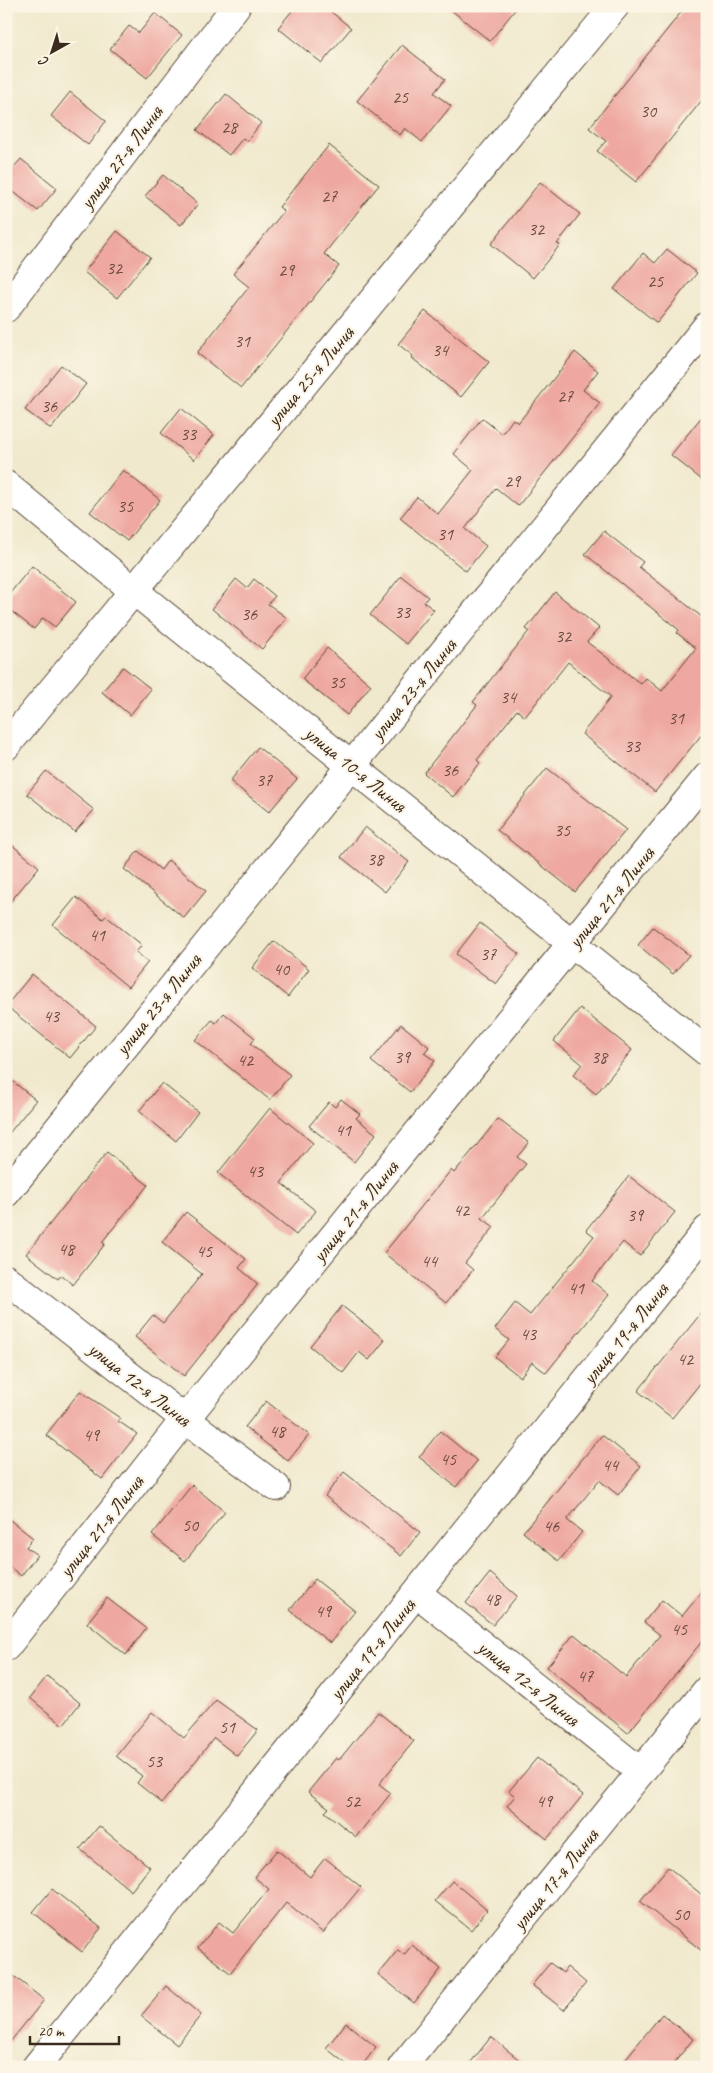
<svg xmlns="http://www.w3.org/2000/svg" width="713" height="2073" font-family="Caveat,sans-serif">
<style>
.building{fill:#eea8a1}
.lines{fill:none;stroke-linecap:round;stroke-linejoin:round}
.street-casing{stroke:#564738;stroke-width:30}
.secondary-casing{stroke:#564738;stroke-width:30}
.street{stroke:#fff;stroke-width:28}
.secondary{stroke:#fff;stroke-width:28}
.labels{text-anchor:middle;stroke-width:4;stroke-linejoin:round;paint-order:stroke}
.number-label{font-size:18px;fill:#684a3f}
.street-label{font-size:20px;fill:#3b2a1e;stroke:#fcf5e5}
</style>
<rect width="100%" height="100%" fill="#fcf5e5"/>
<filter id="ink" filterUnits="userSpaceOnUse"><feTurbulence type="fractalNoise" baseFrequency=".02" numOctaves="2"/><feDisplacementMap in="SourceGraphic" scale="10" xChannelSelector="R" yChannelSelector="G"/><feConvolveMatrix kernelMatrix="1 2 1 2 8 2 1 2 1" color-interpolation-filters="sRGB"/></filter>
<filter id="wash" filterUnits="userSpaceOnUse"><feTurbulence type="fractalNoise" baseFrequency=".0096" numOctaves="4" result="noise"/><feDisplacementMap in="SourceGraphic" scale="20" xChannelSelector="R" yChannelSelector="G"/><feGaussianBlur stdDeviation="1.12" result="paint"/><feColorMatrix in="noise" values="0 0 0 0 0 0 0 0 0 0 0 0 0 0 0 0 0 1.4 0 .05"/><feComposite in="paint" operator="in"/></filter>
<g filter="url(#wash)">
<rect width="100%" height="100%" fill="#f0e9cd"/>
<g id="blocks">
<path class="building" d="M296,6h28l27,22 -29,35 -44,-35z
M446,6h72l-28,35z
M686,6h21v88l-71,88 -39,-31 9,-10 -17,-13z
M155,13l27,22 -35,43 -37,-29 19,-23 10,7z
M402,45l43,34 -11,14 17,13 -29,36 -17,-14 -5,7 -43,-34z
M70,92l36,29 -18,24 -37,-29z
M226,94l35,29 -14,18 -4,-3 -14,17 -32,-25z
M329,145l50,40 -55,69 15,12 -98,122 -44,-35 52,-66 -16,-13 51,-63 -5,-4z
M21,159l36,29 -19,23 -32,-25v-10z
M163,175l35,29 -17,21 -36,-29z
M540,182l40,32 -23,30 3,1 -27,33 -42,-34z
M117,231l33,26 -33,41 -33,-26z
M667,249l30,24 -40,50 -43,-34 29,-36 12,10z
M425,311l64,51 -28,35 -49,-39 1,-2 -15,-12z
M575,352l23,19 -15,19 17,13 -82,103 -22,-18 -31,41 21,17 -20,25 -66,-53 17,-21 21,17 35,-44 -19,-16 28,-36 20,16 11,-15 5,4z
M61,365l25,19 -35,45 -26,-19z
M181,408l33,27 -20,25 -33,-27z
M707,410v74l-36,-29z
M123,470l37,30 -33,41 -37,-29z
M604,531l39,31 -4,5 68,54v107l-52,64 -73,-58 29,-37 -43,-35 -43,55 -8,-7 -40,50 3,3 -27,34 -29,-24 53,-68 -4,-3 56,-71 -3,-2 29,-37 44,36 -12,14 54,42 5,-6 16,13 34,-43 -19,-15 2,-3 -94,-76z
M32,566l44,36 -21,25 -12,-9 -9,11 -28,-22v-9z
M401,576l27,21 -4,5 10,8 -28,34 -36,-29z
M236,579l11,9 7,-9 21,17 -7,8 19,14 -25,31 -50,-40z
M327,648l44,37 -24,30 -45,-36z
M123,667l28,22 -21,26 -28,-23z
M258,747l39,32 -28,33 -39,-31z
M547,768l79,62 -51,62 -78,-62z
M46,771l48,39 -19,22 -48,-38z
M365,827l44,35 -24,30 -44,-35z
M6,840l33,27 -33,40z
M138,851l23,19 7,-10 38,31 -22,27 -60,-49z
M76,897l27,22 3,-3 36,29 -6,7 12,10 -20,25 -75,-62z
M480,923l39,31 -23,30 -40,-30z
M653,927l36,28 -16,19 -35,-29z
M274,941l35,28 -21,28 -36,-29z
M32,974l64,52 -26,32 -64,-52z
M580,1008l52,42 -36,44 -23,-19 9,-11 -28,-23z
M224,1013l31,25 -4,6 39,31 -20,25 -75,-60 17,-20 4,3z
M401,1024l28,23 -5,6 11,8 -25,31 -39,-31z
M6,1076l30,24 -30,37z
M162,1083l36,29 -22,29 -37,-30z
M341,1099l19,15 -4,4 20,16 -22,28 -45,-36 20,-24 6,5z
M270,1108l43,35 -32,40 35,28 -20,24 -78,-62z
M498,1119l31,24 -12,14 9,7 -44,54 12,9 -29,36 8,7 -27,33 -62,-50 67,-83 3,3z
M107,1152l41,33 -46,57 3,2 -32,41 -12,-10 -3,4 -32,-25z
M629,1176l46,36 -35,44 -17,-14 -31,39 17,14 -63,78 -14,-11 -12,15 -25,-20 14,-17 -14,-11 20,-26 15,12 64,-79 -8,-6z
M186,1212l60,47 -7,9 19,16 -74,92 -49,-39 18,-22 10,8 39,-49 -40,-32z
M342,1306l43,34 -16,20 -10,-8 -16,21 -33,-27z
M707,1306v69l-35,43 -34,-27z
M80,1391l40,27 -2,3 19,13 -35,45 -56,-44z
M266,1401l43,34 -21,26 -43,-34z
M440,1431l37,30 -21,26 -37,-30z
M602,1435l39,31 -23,29 -19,-15 -32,40 15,12 -23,29 -36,-29z
M344,1472l76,60 -19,24 -76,-60z
M192,1485l33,27 -40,49 -33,-26z
M6,1517l27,21 -7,9 11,8 -16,21 -11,-9 -4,6z
M490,1573l27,23 -24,29 -27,-22z
M315,1579l40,32 -25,32 -40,-33z
M707,1586v49l-79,98 -81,-66 27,-33 52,43 34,-42 -16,-13 18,-22 20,16z
M107,1598l39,30 -20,27 -39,-32z
M47,1676l33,27 -17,22 -33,-27z
M216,1700l42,30 -21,26 -23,-18 -52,65 -25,-20 5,-7 -26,-20 36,-44 32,26z
M378,1712l36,29 -35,43 12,9 -35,44 -31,-25 4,-4 -21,-16 28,-34 3,2z
M537,1758l46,37 -36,44 -40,-33 8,-10 -6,-5z
M99,1826l51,41 -19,24 -51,-42z
M277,1850l33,27 15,-19 36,29 -38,46 -37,-30 -56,70 -32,-25 21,-26 14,11 36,-44 -15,-12z
M668,1867l39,32v56l-67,-54z
M452,1881l35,29 -16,20 -36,-29z
M52,1889l49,39 -19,24 -49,-40z
M412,1945l29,24 -27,34 -36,-29 20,-24 6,5z
M550,1963l13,10 4,-6 19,16 -22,27 -32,-25z
M6,1970l38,30 -38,47z
M166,1986l35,29 -24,30 -36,-29z
M662,2014l31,25 -22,28h-52z
M346,2023l30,24 -15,20h-11l-24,-19z
M491,2037l37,30h-61z"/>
</g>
</g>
<g filter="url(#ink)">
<use href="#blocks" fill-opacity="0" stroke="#564738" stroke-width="1"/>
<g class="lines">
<defs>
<path id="street" d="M6,308l230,-302
M6,746l609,-740
M6,1193l701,-867
M6,1279l179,140 91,68
M417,1593l224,179
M6,1647l179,-228 522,-642
M36,2067l671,-837
M402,2067l305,-377"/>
<path id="secondary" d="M6,485l127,105 574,462"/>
</defs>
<use href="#street" class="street-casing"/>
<use href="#secondary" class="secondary-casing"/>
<use href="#street" class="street"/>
<use href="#secondary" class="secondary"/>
</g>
</g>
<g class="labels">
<g class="number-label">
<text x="400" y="103">25</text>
<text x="648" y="117">30</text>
<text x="229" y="133">28</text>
<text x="329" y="202">27</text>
<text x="536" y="235">32</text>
<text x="114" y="274">32</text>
<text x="286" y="276">29</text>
<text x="655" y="287">25</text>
<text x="242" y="347">31</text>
<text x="440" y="356">34</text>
<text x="565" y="402">27</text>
<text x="49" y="412">36</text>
<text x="188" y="440">33</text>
<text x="512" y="487">29</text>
<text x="125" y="512">35</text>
<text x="445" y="540">31</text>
<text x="402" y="618">33</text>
<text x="249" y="620">36</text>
<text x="563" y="642">32</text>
<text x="337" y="688">35</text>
<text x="508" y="703">34</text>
<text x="676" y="724">31</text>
<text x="632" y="752">33</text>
<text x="450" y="776">36</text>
<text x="264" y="786">37</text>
<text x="562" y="836">35</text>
<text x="375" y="865">38</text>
<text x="97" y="941">41</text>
<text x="488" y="960">37</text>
<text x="281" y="975">40</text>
<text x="51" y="1022">43</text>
<text x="402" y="1063">39</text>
<text x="599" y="1063">38</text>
<text x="245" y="1066">42</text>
<text x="343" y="1136">41</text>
<text x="255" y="1177">43</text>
<text x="461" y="1216">42</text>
<text x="635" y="1221">39</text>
<text x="66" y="1255">48</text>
<text x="204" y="1257">45</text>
<text x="429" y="1267">44</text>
<text x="576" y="1294">41</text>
<text x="528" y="1340">43</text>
<text x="685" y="1365">42</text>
<text x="277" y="1437">48</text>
<text x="91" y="1441">49</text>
<text x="448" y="1465">45</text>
<text x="610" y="1471">44</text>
<text x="190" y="1531">50</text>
<text x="551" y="1532">46</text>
<text x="492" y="1605">48</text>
<text x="323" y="1617">49</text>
<text x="679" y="1635">45</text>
<text x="585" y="1682">47</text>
<text x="227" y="1733">51</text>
<text x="154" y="1767">53</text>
<text x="352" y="1807">52</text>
<text x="544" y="1807">49</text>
<text x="681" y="1920">50</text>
</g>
<g class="street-label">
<text transform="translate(121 157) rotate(-53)" y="7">улица 27-я Линия</text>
<text transform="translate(310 376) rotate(-50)" y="7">улица 25-я Линия</text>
<text transform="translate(413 689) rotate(-51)" y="7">улица 23-я Линия</text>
<text transform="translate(356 769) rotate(39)" y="7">улица 10-я Линия</text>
<text transform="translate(611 897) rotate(-51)" y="7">улица 21-я Линия</text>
<text transform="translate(158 1004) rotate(-51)" y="7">улица 23-я Линия</text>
<text transform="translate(355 1211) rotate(-51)" y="7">улица 21-я Линия</text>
<text transform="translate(625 1333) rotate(-51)" y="7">улица 19-я Линия</text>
<text transform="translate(140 1384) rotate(38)" y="7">улица 12-я Линия</text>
<text transform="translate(101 1526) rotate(-52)" y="7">улица 21-я Линия</text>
<text transform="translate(372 1649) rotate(-51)" y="7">улица 19-я Линия</text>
<text transform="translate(529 1683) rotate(39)" y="7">улица 12-я Линия</text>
<text transform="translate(555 1879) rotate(-51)" y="7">улица 17-я Линия</text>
</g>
</g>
<rect width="713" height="2073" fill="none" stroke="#fcf5e5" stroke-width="25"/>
<g transform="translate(52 52) rotate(219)" stroke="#fcf5e5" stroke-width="4" paint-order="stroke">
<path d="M0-4L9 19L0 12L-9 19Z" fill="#3b2a1e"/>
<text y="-8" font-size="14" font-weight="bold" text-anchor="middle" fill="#3b2a1e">С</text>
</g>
<path d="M30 2036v8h89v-8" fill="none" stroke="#3b2a1e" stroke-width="2.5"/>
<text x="38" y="2036" font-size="15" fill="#3b2a1e" stroke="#fcf5e5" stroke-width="4" paint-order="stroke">20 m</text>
</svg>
